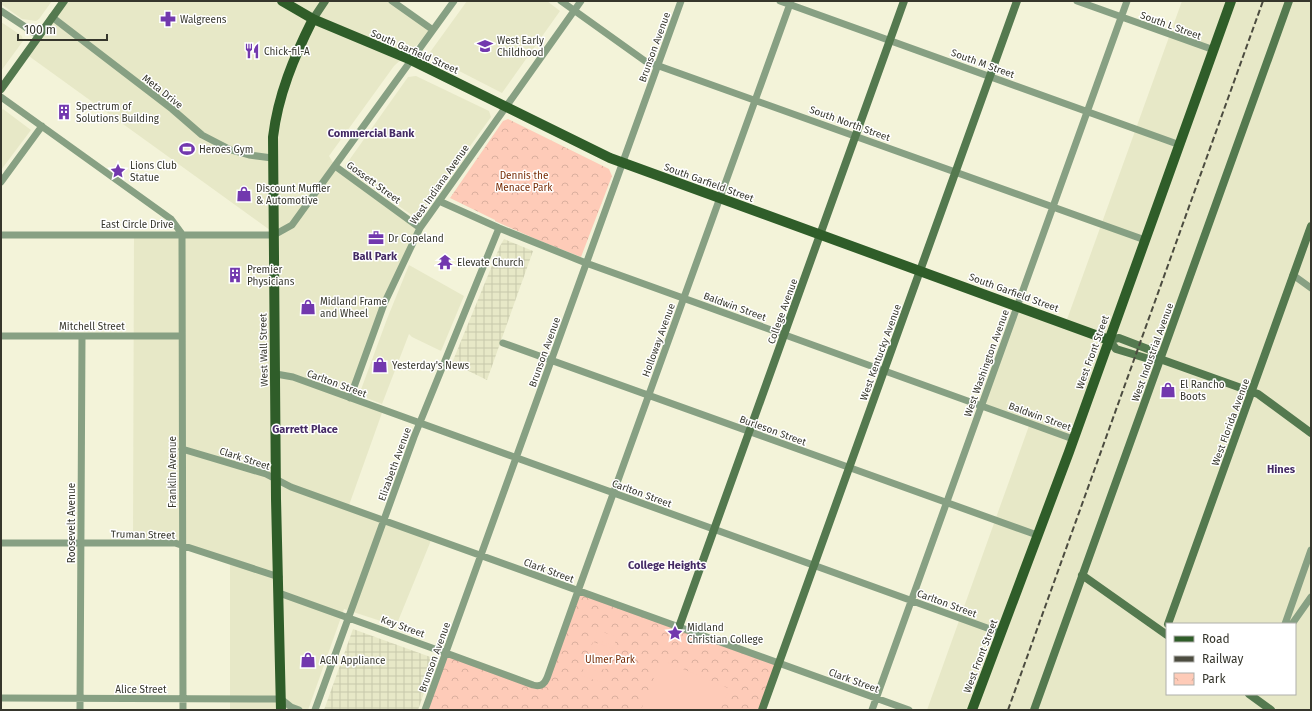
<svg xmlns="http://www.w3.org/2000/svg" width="1312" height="711" font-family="'Fira Sans',sans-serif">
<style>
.built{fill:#e7e8c7;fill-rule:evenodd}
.industrial{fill:url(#industrial-grid)}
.park{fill:url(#park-crowns)}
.pitch{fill:#fecbb8}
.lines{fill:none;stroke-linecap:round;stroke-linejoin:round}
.street{stroke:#87a083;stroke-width:7}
.secondary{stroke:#54794f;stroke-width:8}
.primary{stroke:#2f5d29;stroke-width:10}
.rail{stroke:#4c4c40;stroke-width:2;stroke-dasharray:6 3;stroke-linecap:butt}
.labels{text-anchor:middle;stroke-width:3;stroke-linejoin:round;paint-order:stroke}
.poi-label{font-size:10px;fill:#36362c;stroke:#fff;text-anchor:start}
.street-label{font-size:10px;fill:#36362c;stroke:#fff}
.park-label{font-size:10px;fill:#762b05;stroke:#fff}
.neighbourhood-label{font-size:11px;font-weight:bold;fill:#442a64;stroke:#fff}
</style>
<defs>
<pattern id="industrial-grid" width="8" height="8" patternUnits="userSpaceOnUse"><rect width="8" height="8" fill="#e7e8c7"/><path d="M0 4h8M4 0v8" fill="none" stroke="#c7c8ab"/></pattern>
<pattern id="park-crowns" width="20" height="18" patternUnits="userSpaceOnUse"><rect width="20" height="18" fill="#fecbb8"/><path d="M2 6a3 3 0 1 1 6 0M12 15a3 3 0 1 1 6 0" fill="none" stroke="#daaf9e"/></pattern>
</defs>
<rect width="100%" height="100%" fill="#f3f3d9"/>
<path class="built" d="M1,1h51l-13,18 -3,2 -14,-2 -21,-15z
M64,1h328l41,29 -39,36 -65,90 6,10 85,61 -38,84 -32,87 33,12 -35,98 84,30 -36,88 -52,-17 -36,101h-78v-149l-46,-17h-51l1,-311h140l-248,-179z
M467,1h80l13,10 -58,82 -74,-38z
M1182,1h129v709h-384l103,-287 -48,-18 35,-97 48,17zM1167,624h128v70h-128z
M1,22l21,14 1,5 -22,30z
M416,76l73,35 2,6 -72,100 -3,1 -70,-49 -1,-3 63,-89z
M3,109l28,21 -30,40v-59z
M409,265l55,31 -23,55 -29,-14 -3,-3 -27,70 -23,-9 28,-76z"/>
<path class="industrial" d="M504,239l29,12 -46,129 -35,-17 48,-117z
M353,629l83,30 -18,51h-94z"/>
<path class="park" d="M508,119l101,50 3,7 -31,81 -43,-17 -43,-19v-1l-45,-22 53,-77z
M579,593l197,70 -17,47h-331l20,-55 93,32z"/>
<path class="pitch" d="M597,630l20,7 -3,9 -20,-7z
M593,642l20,6 -3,10 -20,-7z
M588,654l21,7 -4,9 -20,-7z
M664,661l66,28 -11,21h-78l18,-45z
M584,667l20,6 -3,9 -20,-6z"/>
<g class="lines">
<path class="street" d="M392,1l41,29
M561,1l84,60 500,179
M780,1l400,144
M1077,1l137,49
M1,11l38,25
M52,17l120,92 30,26 29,15 18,5 23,3
M1,97l170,122 11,15 1,476
M335,166l85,62
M1,182l41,-56
M439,201l60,27 87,35 487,176
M1,235h273l18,-10 162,-224
M1293,275l18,13
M1,336h181
M503,343l534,192
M276,374l17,3 708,256
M350,398l34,-94 36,-76 161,-227
M182,449l84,25 25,13 618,223
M1,543h174l104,34
M279,593l167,60 87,32c7,2 11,0 14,-7l31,-87 213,-590
M1285,624l26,-74
M1292,624l19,-27
M1,698l280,1 10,8 8,3
M80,710l2,-374
M315,710l99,-273 85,-209
M425,710l256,-709
M872,710l255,-709"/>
<path class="secondary" d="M313,19l12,-18
M1,89l63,-88
M1160,359l-7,-8 -34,-13 -10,2 7,9 33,10h11l98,35 53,39
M1082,575l85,60
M1168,624l143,-398
M679,627l225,-626
M1249,694l22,16
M762,710l255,-709
M1034,710l255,-709"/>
<path class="primary" d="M282,1l31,18 98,41 199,98 499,182
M281,710l-5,-211 -3,-362c5,-42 21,-80 40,-118
M972,710l97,-258 162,-451"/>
<path class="rail" d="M1008,710l255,-709"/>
</g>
<defs>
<symbol id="pharmacy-bare" viewBox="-9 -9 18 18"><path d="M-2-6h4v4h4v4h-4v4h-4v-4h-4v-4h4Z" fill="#7238ae" stroke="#fff" stroke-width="2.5" paint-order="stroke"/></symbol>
<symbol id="school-bare" viewBox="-9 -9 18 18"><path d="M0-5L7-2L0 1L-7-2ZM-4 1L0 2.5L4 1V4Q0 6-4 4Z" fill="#7238ae" stroke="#fff" stroke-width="2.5" paint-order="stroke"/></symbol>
<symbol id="restaurant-bare" viewBox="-9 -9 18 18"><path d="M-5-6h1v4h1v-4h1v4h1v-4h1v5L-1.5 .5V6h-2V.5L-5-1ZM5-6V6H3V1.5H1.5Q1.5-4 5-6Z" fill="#7238ae" stroke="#fff" stroke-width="2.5" paint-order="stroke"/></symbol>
<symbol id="building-bare" viewBox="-9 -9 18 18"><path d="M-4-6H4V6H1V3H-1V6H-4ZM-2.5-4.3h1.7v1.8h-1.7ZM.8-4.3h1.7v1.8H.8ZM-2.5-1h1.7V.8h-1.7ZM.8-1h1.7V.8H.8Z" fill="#7238ae" stroke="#fff" stroke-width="2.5" paint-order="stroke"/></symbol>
<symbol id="stadium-bare" viewBox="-9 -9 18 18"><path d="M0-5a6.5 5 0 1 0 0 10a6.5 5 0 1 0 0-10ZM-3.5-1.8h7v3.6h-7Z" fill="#7238ae" stroke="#fff" stroke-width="2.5" paint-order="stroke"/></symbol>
<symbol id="sight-bare" viewBox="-9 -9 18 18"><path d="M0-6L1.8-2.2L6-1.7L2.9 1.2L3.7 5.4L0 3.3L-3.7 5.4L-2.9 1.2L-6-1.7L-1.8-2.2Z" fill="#7238ae" stroke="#fff" stroke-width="2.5" paint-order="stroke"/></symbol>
<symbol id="shop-bare" viewBox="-9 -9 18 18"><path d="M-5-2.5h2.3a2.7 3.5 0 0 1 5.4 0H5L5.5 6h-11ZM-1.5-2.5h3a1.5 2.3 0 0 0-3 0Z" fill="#7238ae" stroke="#fff" stroke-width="2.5" paint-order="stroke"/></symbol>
<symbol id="office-bare" viewBox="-9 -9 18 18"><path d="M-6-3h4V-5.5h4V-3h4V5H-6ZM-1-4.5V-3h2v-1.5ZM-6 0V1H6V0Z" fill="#7238ae" stroke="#fff" stroke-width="2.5" paint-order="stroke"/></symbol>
<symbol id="temple-bare" viewBox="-9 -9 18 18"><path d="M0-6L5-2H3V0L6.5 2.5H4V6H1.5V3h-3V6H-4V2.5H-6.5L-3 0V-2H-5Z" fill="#7238ae" stroke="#fff" stroke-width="2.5" paint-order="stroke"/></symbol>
</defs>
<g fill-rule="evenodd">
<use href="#pharmacy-bare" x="157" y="8" width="22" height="22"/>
<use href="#school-bare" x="474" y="35" width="22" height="22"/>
<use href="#restaurant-bare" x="241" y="40" width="22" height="22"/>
<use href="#building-bare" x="53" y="101" width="22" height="22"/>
<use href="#stadium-bare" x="176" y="138" width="22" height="22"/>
<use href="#sight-bare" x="107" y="160" width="22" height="22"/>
<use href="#shop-bare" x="233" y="183" width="22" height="22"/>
<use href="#office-bare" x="365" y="227" width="22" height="22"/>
<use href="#temple-bare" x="434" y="251" width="22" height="22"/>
<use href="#building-bare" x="224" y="264" width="22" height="22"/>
<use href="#shop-bare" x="297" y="296" width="22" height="22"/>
<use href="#shop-bare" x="369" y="354" width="22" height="22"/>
<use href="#shop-bare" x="1157" y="379" width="22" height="22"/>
<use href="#sight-bare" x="664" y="622" width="22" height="22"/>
<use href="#shop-bare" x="297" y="649" width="22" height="22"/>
</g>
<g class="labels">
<g class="poi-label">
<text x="180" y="23">Walgreens</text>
<text x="497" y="44">West Early<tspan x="497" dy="12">Childhood</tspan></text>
<text x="264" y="55">Chick-fil-A</text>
<text x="76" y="110">Spectrum of<tspan x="76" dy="12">Solutions Building</tspan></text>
<text x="199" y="153">Heroes Gym</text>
<text x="130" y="169">Lions Club<tspan x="130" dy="12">Statue</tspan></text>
<text x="256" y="192">Discount Muffler<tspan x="256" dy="12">&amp; Automotive</tspan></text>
<text x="388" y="242">Dr Copeland</text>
<text x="457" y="266">Elevate Church</text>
<text x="247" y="273">Premier<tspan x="247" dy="12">Physicians</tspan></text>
<text x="320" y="305">Midland Frame<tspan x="320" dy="12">and Wheel</tspan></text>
<text x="392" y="369">Yesterday's News</text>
<text x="1180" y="388">El Rancho<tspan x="1180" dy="12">Boots</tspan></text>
<text x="687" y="631">Midland<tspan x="687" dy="12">Christian College</tspan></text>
<text x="320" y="664">ACN Appliance</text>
</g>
<g class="street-label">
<text transform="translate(1171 25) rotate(20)" y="4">South L Street</text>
<text transform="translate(654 47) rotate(-70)" y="4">Brunson Avenue</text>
<text transform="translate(415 51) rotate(24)" y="4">South Garfield Street</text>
<text transform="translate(983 63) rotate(20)" y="4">South M Street</text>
<text transform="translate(163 91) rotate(38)" y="4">Meta Drive</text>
<text transform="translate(850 123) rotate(20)" y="4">South North Street</text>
<text transform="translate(374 182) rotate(36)" y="4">Gossett Street</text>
<text transform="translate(709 182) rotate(20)" y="4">South Garfield Street</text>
<text transform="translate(439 184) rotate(-55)" y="4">West Indiana Avenue</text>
<text x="137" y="228">East Circle Drive</text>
<text transform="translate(1014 292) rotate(20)" y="4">South Garfield Street</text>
<text transform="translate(735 306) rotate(20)" y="4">Baldwin Street</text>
<text transform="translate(782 311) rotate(-70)" y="4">College Avenue</text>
<text x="92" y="330">Mitchell Street</text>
<text transform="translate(658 340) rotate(-70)" y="4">Holloway Avenue</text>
<text transform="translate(263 350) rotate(-91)" y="4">West Wall Street</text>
<text transform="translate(544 352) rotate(-70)" y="4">Brunson Avenue</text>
<text transform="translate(880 352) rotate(-70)" y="4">West Kentucky Avenue</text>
<text transform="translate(1092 352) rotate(-70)" y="4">West Front Street</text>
<text transform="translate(1152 352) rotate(-70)" y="4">West Industrial Avenue</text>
<text transform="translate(986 363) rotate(-70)" y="4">West Washington Avenue</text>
<text transform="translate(337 383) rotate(20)" y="4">Carlton Street</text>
<text transform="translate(1040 416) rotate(20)" y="4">Baldwin Street</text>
<text transform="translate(1230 422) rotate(-70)" y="4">West Florida Avenue</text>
<text transform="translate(773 430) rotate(20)" y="4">Burleson Street</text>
<text transform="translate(245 458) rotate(18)" y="4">Clark Street</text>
<text transform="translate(394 464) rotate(-70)" y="4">Elizabeth Avenue</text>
<text transform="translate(172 472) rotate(-90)" y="4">Franklin Avenue</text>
<text transform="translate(642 493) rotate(20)" y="4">Carlton Street</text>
<text transform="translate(71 523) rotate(-90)" y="4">Roosevelt Avenue</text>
<text transform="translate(143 534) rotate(1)" y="4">Truman Street</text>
<text transform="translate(549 570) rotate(20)" y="4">Clark Street</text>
<text transform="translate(947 603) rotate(20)" y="4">Carlton Street</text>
<text transform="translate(403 626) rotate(20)" y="4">Key Street</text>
<text transform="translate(980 656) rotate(-69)" y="4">West Front Street</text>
<text transform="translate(434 657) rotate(-70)" y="4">Brunson Avenue</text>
<text transform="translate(854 680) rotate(20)" y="4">Clark Street</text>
<text x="141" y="693">Alice Street</text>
</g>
<g class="park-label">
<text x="524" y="179">Dennis the<tspan x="524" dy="12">Menace Park</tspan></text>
<text x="610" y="663">Ulmer Park</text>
</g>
<g class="neighbourhood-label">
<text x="371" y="137">Commercial Bank</text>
<text x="375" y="260">Ball Park</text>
<text x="305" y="433">Garrett Place</text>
<text x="1281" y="473">Hines</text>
<text x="667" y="569">College Heights</text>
</g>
</g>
<rect width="1312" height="711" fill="none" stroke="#36362c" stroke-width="4"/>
<rect x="1166" y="623" width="130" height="72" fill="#ffffff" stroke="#afafab"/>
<rect x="1174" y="636" width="20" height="6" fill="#2f5d29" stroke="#afafab"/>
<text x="1202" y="643" font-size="12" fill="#36362c">Road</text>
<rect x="1174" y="656" width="20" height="6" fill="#4c4c40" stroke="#afafab"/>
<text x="1202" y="663" font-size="12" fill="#36362c">Railway</text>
<rect x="1174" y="673" width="20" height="12" fill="url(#park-crowns)" stroke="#afafab"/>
<text x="1202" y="683" font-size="12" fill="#36362c">Park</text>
<path d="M18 34v6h89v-6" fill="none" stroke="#36362c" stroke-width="2"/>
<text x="24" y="34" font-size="12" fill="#36362c" stroke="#ffffff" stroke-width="3" paint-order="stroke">100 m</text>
</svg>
